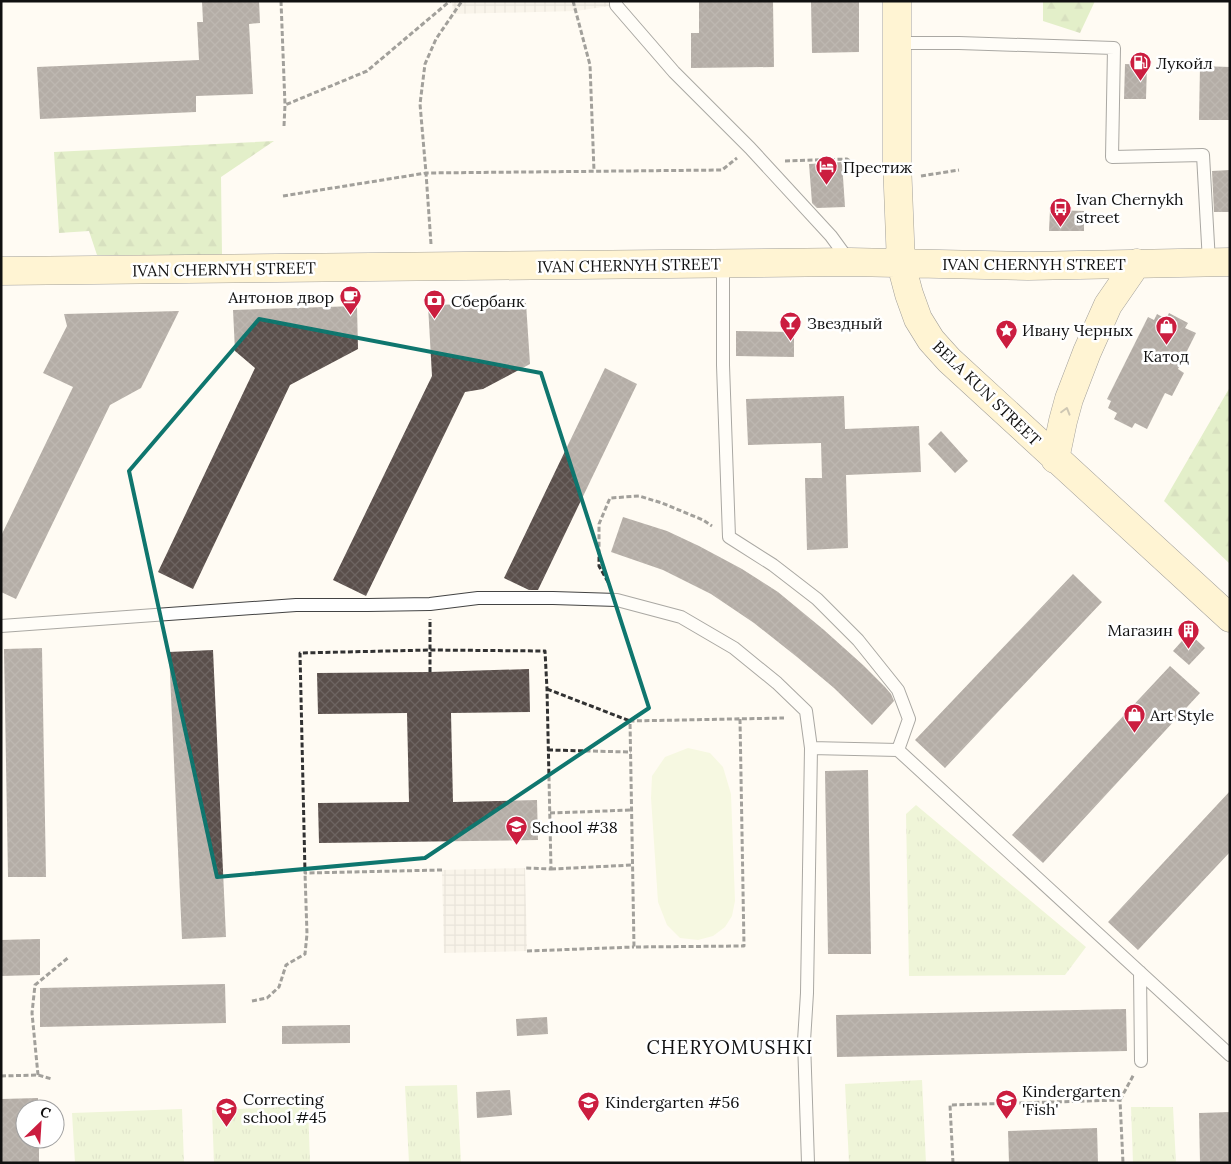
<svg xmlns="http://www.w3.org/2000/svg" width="1231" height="1164" font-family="Lora,serif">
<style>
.grass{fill:url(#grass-tufts)}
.forest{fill:url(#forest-firs)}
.pitch{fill:#ecf4cc}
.plaza{fill:url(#plaza-grid)}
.building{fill:url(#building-cross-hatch)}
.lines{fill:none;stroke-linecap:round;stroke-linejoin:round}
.lane-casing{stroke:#434343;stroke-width:14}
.secondary-casing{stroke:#323232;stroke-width:29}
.path{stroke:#323232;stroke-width:3;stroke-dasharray:5 2.5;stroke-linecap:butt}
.lane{stroke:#fff;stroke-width:12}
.secondary{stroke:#ffeaae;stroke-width:28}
.oneway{stroke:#938867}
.marked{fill:none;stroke:#0f766e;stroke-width:4;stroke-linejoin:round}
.labels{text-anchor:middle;stroke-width:5;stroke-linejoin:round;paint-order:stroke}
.poi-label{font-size:16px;fill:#101010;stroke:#fff;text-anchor:start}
.street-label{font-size:16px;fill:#101010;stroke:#fff}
.quarter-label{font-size:19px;letter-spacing:1px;fill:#101010;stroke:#fff}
</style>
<defs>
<pattern id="grass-tufts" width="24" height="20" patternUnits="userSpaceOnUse" patternTransform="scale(1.25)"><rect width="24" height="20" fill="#dcedb9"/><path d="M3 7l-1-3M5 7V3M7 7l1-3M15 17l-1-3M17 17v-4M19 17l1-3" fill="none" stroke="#bcca9e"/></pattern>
<pattern id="forest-firs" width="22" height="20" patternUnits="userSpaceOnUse" patternTransform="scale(1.25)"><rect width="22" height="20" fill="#c2df97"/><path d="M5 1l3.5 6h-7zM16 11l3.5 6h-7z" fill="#a6be81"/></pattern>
<pattern id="plaza-grid" width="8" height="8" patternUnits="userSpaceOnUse" patternTransform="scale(1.25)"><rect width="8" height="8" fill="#f1eae0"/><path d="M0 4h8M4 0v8" fill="none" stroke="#cec8bf"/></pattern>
<pattern id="building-cross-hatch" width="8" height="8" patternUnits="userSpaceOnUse" patternTransform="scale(1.25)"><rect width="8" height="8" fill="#5a4f4b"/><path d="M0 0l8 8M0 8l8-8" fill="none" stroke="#6d6461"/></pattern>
</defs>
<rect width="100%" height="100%" fill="#fffbf3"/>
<path class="grass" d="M916,805l170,142 -21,28 -156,1 -3,-162z
M922,1080l4,83h-77l-4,-79z
M457,1085l4,78h-52l-4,-77z
M308,1106l2,56 -96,1 -2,-53z
M1131,1107h42l3,56h-43z
M182,1109l2,54h-109l-3,-50z"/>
<path class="forest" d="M1043,1h52l-15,32 -37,-12z
M274,141l-53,36 1,78h-125l-8,-24 -30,2 -5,-81z
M1230,387v177l-66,-63z"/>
<path class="pitch" d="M688,748l22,5 13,14 8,27 4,107 -3,15 -7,11 -12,9 -15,4 -18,-2 -13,-13 -9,-23 -7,-104 1,-22 13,-19z"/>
<path class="plaza" d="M452,1h164v4l-40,6 -123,3z
M525,868l2,83 -83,2 -2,-83z"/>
<path class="building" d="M202,1h57l1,22 -11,1 4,70 -57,2v16l-156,7 -3,-52 162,-7 -2,-38h6z
M699,1h74l1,66 -83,1v-35h8z
M811,1h48v51l-47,1z
M1125,64l22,1 -1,34h-22z
M1200,66l30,1v53h-31z
M842,162l3,45 -28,1 -5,-5 -3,-39z
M1230,170v42h-16l-2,-41z
M1050,210l34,1v20h-35z
M526,303l4,61 -47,25 -18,3 -99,204 -33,-16 99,-204 -4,-71z
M357,306l1,43 -68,36 -97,204 -35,-17 97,-204 -20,-17 -2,-41z
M179,311l-38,77 -31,17 -94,194 -15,-7v-56l72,-149 -30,-14 24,-47 -3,-12z
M1169,313l19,10 -3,5 11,5 -18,36 6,4 -12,23 -7,-3 -18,36 -12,-6 -3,5 -18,-9 3,-6 -9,-5 3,-7 -4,-2 41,-82 6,3 3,-6 9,5z
M736,331l58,1v25l-58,-1z
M605,368l32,16 -99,206h-9l-25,-12z
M844,396l1,33 74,-3 2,46 -75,3 2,73 -41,2 -2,-72h17l-1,-35 -73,2 -2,-46z
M941,431l27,30 -13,12 -27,-29z
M623,517l44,14 32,15 43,23 36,23 46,38 39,35 22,22 6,7 3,7 -22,24 -38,-37 -37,-31 -43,-34 -43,-29 -48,-24 -52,-18z
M1073,574l29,28 -157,166 -30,-28z
M1189,633l16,15 -16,17 -16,-14z
M42,648l4,229h-38l-4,-228z
M213,650l13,287 -44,2 -13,-287z
M1170,666l30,27 -157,170 -31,-28z
M529,669l1,43 -79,1 2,89 84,-2 1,40 -219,3 -1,-40 91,-1 -2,-89 -89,1 -1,-41 113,-1z
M868,770l3,184h-43l-3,-183z
M1230,791v61l-92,98 -30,-28z
M40,939v36l-39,1v-36z
M225,984l1,39 -186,4v-39z
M1126,1009l1,42 -290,6 -1,-42z
M547,1017l1,17 -31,2 -1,-17z
M350,1025v18l-68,1v-18z
M510,1090l2,25 -35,3 -1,-26z
M38,1098v11h-13v30h14v24h-38v-64z
M1230,1112v51h-30l-1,-50z
M1097,1128l1,35h-89l-1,-32z"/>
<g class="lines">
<defs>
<path id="lane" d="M616,1v4l58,67 76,76 81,88 19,26
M897,43h62l155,5 -2,109 91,-2 6,107
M723,264v101l6,172 44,28 44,34 41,41 40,50 11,29 -11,31
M1,626l295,-21h72l62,-1 48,-6h75l64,2 64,17 53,31 43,35 29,28 5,37 -4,245 -3,48 4,122
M811,748l87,2 332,305
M1140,972l1,89"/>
<path id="secondary" d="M897,1v161l4,102 8,30 9,25 13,21 18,20 281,258
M1,271l849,-9 178,4 202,-4
M1055,459l8,-38 6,-22 18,-47 21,-47 29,-42"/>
</defs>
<use href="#lane" class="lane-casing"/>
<use href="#secondary" class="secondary-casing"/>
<path class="path" d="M281,1l4,104
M573,1l17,64 4,106
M284,126l1,-21 82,-34 83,-70
M785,161l62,-2 22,15
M921,176l38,-6
M283,196l143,-23 296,-3 15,-12
M431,244l-5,-71 -6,-69 5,-40 11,-25 26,-38
M608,582l-9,-16v-42l11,-26 29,-2 23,7 41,17 9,6
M430,672v-53
M547,689l83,32
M740,719l4,227 -110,1 -4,-226 154,-3
M548,750l83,2
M550,813l82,-3
M551,869l82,-4
M442,870l-137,3 -5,-220 130,-3 115,1 2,38 4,180 -26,-1
M527,951l107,-4
M252,1001l15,-3 12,-11 7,-22 19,-11 2,-20 -2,-61
M38,1075l-6,-62 3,-28 34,-28
M1,1076l37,-1 14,4
M1120,1100l14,-26
M953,1163l-3,-58 170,-5 3,63"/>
<use href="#lane" class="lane"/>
<use href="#secondary" class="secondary"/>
</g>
<defs><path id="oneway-chevron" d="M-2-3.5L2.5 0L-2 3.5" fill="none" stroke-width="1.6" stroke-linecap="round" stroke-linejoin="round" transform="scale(1.25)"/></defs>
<use class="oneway" href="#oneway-chevron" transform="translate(1066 411) rotate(-74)"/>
<path d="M0 0H1231V1164H0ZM259,319l282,54 108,335 -224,150 -208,19 -88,-406z" fill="#fffbf3" fill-opacity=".55" fill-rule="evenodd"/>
<path class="marked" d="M259,319l282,54 108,335 -224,150 -208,19 -88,-406z"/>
<defs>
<symbol id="fuel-pin" viewBox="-11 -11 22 30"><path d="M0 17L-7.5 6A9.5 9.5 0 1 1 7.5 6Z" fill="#cb1d3f" stroke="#fff"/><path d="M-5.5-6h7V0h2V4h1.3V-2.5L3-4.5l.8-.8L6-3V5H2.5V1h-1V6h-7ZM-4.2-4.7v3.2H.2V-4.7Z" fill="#fff"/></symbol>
<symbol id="hotel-pin" viewBox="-11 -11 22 30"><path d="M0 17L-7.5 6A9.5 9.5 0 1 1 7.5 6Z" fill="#cb1d3f" stroke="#fff"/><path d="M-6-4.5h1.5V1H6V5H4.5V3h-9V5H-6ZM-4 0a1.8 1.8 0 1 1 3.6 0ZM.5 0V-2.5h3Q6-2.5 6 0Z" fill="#fff"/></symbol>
<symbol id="bus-pin" viewBox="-11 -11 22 30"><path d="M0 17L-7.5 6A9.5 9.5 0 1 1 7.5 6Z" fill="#cb1d3f" stroke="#fff"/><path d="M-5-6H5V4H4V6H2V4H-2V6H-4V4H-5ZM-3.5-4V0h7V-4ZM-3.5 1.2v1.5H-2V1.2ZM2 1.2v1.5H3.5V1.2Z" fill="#fff"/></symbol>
<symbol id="cafe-pin" viewBox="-11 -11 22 30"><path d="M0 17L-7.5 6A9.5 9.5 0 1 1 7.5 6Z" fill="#cb1d3f" stroke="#fff"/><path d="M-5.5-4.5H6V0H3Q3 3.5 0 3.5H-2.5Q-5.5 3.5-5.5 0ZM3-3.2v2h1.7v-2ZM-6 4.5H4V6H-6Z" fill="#fff"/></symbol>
<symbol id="bank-pin" viewBox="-11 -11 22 30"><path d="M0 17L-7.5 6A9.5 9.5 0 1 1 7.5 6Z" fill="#cb1d3f" stroke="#fff"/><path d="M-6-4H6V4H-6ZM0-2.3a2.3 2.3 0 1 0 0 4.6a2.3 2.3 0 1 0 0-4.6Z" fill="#fff"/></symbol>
<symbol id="bar-pin" viewBox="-11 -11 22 30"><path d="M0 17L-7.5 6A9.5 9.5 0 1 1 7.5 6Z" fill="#cb1d3f" stroke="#fff"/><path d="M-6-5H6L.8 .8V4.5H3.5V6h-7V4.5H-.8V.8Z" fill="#fff"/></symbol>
<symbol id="shop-pin" viewBox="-11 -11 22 30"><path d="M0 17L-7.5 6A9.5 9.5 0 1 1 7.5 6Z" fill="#cb1d3f" stroke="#fff"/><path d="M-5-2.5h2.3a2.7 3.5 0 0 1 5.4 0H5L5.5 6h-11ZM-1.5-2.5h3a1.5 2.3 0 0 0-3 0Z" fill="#fff"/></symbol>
<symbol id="sight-pin" viewBox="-11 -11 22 30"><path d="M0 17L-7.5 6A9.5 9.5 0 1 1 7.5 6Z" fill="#cb1d3f" stroke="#fff"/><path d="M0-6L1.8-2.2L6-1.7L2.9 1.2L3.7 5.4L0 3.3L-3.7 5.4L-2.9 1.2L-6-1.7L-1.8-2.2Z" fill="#fff"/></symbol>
<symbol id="building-pin" viewBox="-11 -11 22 30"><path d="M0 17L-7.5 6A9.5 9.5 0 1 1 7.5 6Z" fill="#cb1d3f" stroke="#fff"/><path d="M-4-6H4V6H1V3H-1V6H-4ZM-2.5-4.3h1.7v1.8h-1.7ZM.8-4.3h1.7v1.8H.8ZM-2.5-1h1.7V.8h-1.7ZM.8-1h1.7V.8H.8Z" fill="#fff"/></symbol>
<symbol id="school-pin" viewBox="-11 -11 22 30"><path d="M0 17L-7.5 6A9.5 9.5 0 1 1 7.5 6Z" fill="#cb1d3f" stroke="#fff"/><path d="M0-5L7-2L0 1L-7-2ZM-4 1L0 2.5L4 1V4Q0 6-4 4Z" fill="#fff"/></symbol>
</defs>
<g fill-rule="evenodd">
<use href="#fuel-pin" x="1128" y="50" width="25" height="34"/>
<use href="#hotel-pin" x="814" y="154" width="25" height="34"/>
<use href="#bus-pin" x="1048" y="196" width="25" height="34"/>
<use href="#cafe-pin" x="338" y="284" width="25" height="34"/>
<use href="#bank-pin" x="422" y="288" width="25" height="34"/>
<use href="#bar-pin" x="778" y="310" width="25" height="34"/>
<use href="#shop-pin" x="1154" y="314" width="25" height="34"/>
<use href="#sight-pin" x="994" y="318" width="25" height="34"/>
<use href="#building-pin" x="1176" y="618" width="25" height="34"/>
<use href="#shop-pin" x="1122" y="702" width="25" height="34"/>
<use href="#school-pin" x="504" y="814" width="25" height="34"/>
<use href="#school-pin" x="994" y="1088" width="25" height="34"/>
<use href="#school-pin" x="576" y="1090" width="25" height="34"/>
<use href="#school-pin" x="214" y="1096" width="25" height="34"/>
</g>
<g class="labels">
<g class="poi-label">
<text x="1156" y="69">Лукойл</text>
<text x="843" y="173">Престиж</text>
<text x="1076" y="205">Ivan Chernykh<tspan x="1076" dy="18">street</tspan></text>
<text x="334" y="303" text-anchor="end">Антонов двор</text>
<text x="451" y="307">Сбербанк</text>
<text x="807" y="329">Звездный</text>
<text x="1022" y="336">Ивану Черных</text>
<text x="1166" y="362" text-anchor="middle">Катод</text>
<text x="1173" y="636" text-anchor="end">Магазин</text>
<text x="1150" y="721">Art Style</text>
<text x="532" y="833">School #38</text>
<text x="1022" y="1097">Kindergarten<tspan x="1022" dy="18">'Fish'</tspan></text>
<text x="243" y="1105">Correcting<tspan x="243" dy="18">school #45</tspan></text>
<text x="605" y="1108">Kindergarten #56</text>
</g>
<g class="street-label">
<text x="1034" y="270">IVAN CHERNYH STREET</text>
<text transform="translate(629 265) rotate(-1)" y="6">IVAN CHERNYH STREET</text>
<text transform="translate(224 269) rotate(-1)" y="6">IVAN CHERNYH STREET</text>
<text transform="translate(987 393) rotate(44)" y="6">BELA KUN STREET</text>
</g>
<g class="quarter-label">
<text x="730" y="1054">CHERYOMUSHKI</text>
</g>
</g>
<rect width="1231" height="1164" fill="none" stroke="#101010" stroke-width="5"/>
<g transform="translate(40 1124) rotate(25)"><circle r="24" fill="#ffffff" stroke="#9f9f9f"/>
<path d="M0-4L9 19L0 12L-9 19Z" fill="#cb1d3f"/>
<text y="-8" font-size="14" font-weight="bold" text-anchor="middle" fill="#101010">С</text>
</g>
</svg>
